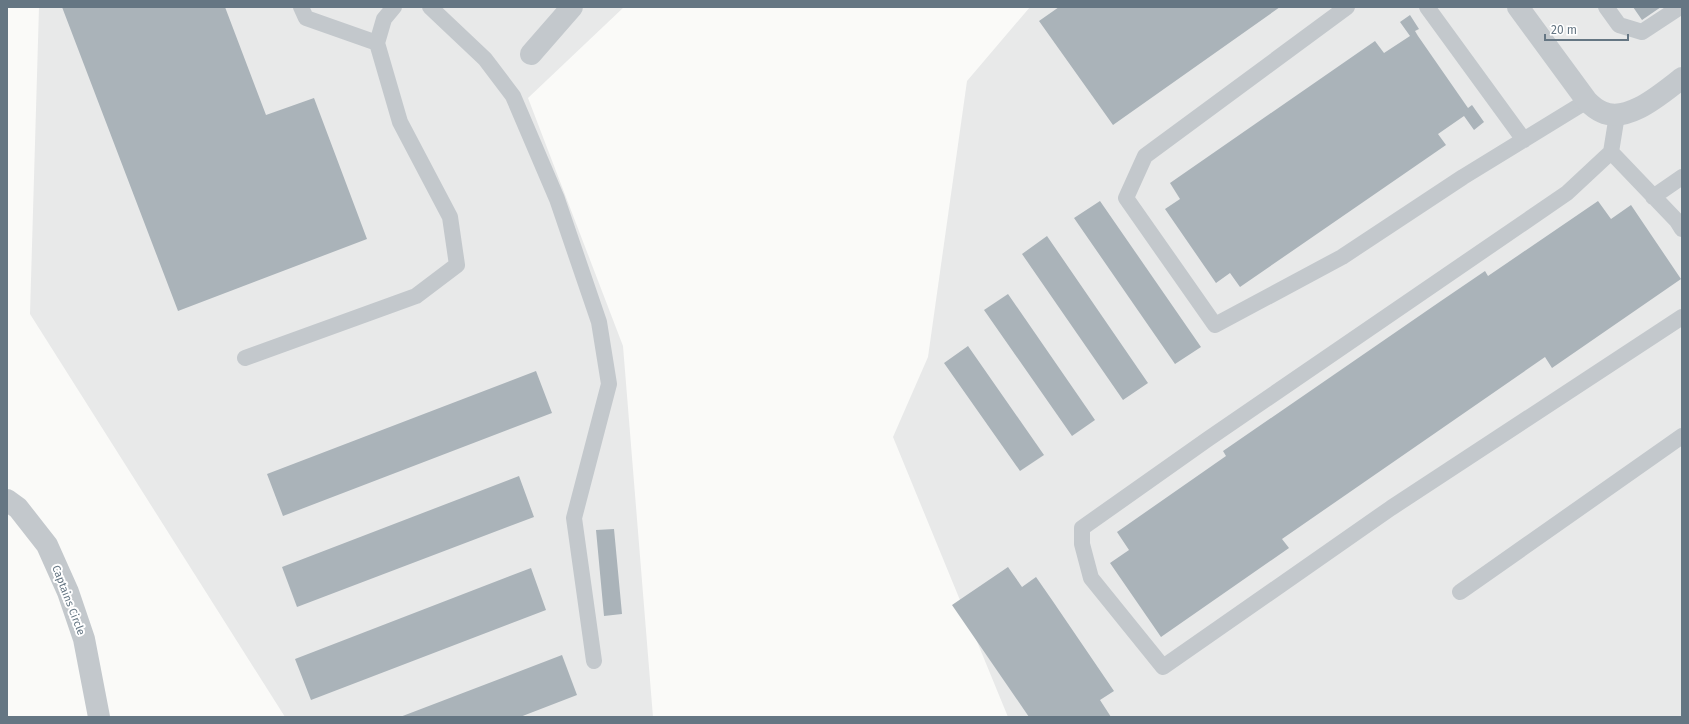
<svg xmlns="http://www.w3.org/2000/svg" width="1689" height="724" font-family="'Fira Sans',sans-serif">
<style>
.built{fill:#e8e9e9}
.building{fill:#aab3b9}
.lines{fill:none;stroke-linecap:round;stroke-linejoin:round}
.service{stroke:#c3c8cc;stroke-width:16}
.minor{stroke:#c3c8cc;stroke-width:22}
.labels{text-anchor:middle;stroke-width:4;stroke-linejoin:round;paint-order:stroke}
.street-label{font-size:11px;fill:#657683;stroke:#fff}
</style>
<rect width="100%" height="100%" fill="#fafaf8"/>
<path class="built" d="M39,7h585l-96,91 95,248 30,371h-368l-255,-403z
M1030,7h652v710h-674l-115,-280 35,-80 39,-276z"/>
<path class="building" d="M62,7h163l41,108 48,-17 53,141 -189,72z
M1059,7h221l-167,118 -74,-104z
M1633,7h28l-19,13z
M1410,15l9,14 -4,2 3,5 50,72 4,-3 12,17 -10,8 -10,-14 -26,18 8,11 -206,142 -10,-14 -14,10 -51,-74 15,-10 -10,-16 205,-142 9,12 26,-17 -10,-14z
M1100,201l101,146 -26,17 -101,-146z
M1598,201l13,18 20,-14 50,74 -129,89 -7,-11 -263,182 7,9 -128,89 -51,-74 19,-13 -12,-18 109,-76 -3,-5 215,-148 47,-32 3,5z
M1047,236l101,147 -25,17 -101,-146z
M1008,294l87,126 -23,16 -88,-126z
M968,346l76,109 -24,16 -76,-108z
M536,371l16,42 -269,103 -16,-42z
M519,476l15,41 -237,90 -15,-40z
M614,529l8,85 -18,2 -8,-86z
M1008,567l14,20 14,-10 16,23 62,91 -14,9 11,17h-82l-77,-112z
M531,568l15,42 -235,90 -16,-41z
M562,655l15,40 -57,22h-120z"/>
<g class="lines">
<path class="service" d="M301,7l5,11 71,25
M430,7l55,52 28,37 44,103 42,123 10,62 -35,134 20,143
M1347,7l-202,149 -19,42 89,127 127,-68 121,-80 124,-76
M1427,7l97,133
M1606,7l13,18 23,7 38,-25
M1617,115l-6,37 -44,41 -359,246 -126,89v16l9,34 72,89 228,-159 291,-191
M1611,152l66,69 5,8
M1653,197l29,-20
M245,358l171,-62 41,-31 -7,-48 -50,-95 -23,-79 7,-24 10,-12
M1460,592l222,-156"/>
<path class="minor" d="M1518,7l69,94c4,4 10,9 15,11 26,12 60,-19 80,-34
M531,54l41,-47
M7,500l11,8 29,37 21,47 16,47 15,78"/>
</g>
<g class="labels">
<g class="street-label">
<text transform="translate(69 600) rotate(69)" y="4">Captains Circle</text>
</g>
</g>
<rect width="1689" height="724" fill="none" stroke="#657683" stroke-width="16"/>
<path d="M1545 34v6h83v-6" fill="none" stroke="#657683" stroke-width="2"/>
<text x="1551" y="34" font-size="12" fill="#657683" stroke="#ffffff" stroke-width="3" paint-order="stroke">20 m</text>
</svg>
